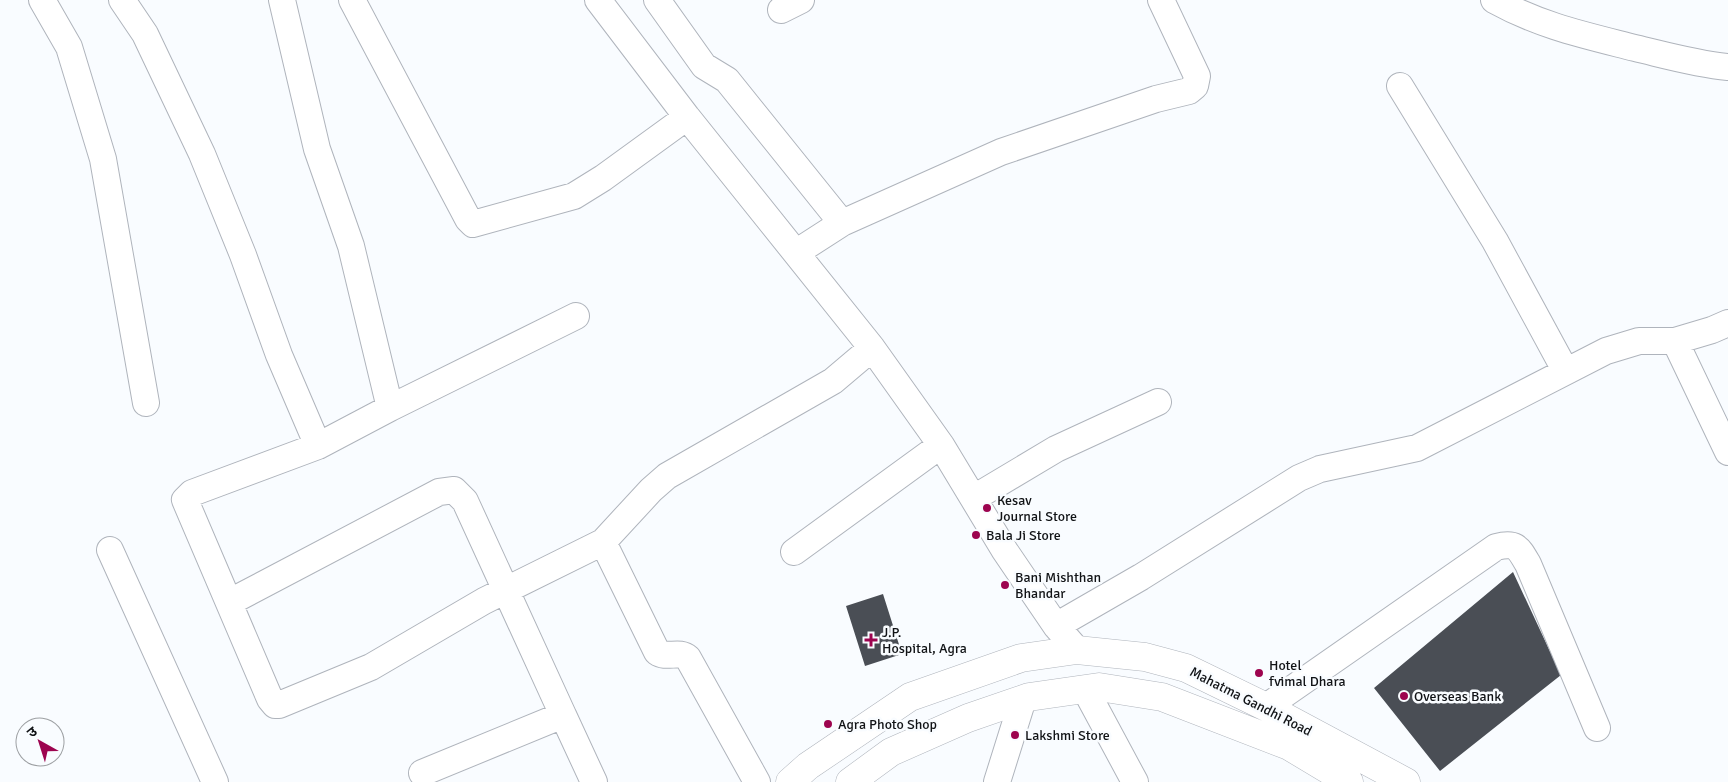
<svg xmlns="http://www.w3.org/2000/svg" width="1728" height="782" font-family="Signika,'Noto Sans Devanagari',sans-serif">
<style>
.building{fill:#4a4e55}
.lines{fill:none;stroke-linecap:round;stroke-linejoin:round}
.minor-casing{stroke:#afb4bc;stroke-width:28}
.trunk-casing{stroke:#afb4bc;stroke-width:29}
.minor{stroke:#fff;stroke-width:26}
.trunk{stroke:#fff;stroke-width:28}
.poi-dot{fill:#9d044f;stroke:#f9fcff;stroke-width:2}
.labels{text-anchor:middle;stroke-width:5;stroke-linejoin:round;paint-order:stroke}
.poi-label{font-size:14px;fill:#111316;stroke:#f9fcff;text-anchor:start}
.street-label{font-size:14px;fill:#111316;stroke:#f9fcff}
</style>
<rect width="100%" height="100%" fill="#f9fcff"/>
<path class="building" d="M1513,572l48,103 -121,96 -66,-83z
M883,594l19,60 -37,12 -19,-60z"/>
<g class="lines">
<defs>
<path id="minor" d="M42,0l27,47 34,112 43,244
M122,0l23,34 57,120 41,101 36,100 39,91
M282,0l35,149 34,97 39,162 -72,38 -126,47 -7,7 85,199 5,6h4l92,-38 113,-66 119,-59 48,-52 16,-14 166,-95 39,-33
M352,0l116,219 5,5 101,-28 29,-18 84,-61
M598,0l89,117 185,231 69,97 64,106 51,75 21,24
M657,0l47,66 23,14 115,143 159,-71 155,-53 33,-8 6,-5 2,-10 -36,-76
M1494,0c47,26 90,35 141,48 30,7 61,16 93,19
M781,10l20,-10
M1400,86l95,155 70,129
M797,252l45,-29
M1675,341l53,111
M390,408l186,-92
M974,498l82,-49 102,-47
M603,542l54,110c10,7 22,-2 31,6l69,124
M110,550l105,232
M794,552l147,-107
M230,602l209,-110 15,-2 11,11 98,214
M1056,626l85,-49 158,-99 21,-9 97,-21 189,-97 33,-10h36l37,-11 16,-7
M1085,689l50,93
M1266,707l230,-160c20,-5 22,0 32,17l69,164
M422,773l141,-58 31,67
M997,782l26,-83"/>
<path id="trunk" d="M790,782l18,-16 102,-69 111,-39 56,-8 68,7 41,11 80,39 140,75
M850,782l41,-30 77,-34 61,-21 70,-10 63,10 127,49 60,36"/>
</defs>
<use href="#minor" class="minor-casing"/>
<use href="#trunk" class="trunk-casing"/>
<use href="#minor" class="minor"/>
<use href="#trunk" class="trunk"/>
</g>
<g class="poi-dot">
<circle cx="987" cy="508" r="5"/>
<circle cx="976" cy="535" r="5"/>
<circle cx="1005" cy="585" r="5"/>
<path d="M868.5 632.5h5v5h5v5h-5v5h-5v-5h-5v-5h5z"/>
<circle cx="1259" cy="673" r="5"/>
<circle cx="1404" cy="696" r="5"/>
<circle cx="828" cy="724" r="5"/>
<circle cx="1015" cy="735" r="5"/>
</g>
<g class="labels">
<g class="poi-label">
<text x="997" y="505">Kesav<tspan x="997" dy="16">Journal Store</tspan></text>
<text x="986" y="540">Bala Ji Store</text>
<text x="1015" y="582">Bani Mishthan<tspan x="1015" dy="16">Bhandar</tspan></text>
<text x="882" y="637">J.P.<tspan x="882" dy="16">Hospital, Agra</tspan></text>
<text x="1269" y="670">Hotel<tspan x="1269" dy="16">fvimal Dhara</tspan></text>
<text x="1414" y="701">Overseas Bank</text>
<text x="838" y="729">Agra Photo Shop</text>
<text x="1025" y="740">Lakshmi Store</text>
</g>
<g class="street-label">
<text transform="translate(1251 701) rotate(27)" y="5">Mahatma Gandhi Road</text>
</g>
</g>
<g transform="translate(40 742) rotate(321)"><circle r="24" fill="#f9fcff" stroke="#9c9fa2"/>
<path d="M0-4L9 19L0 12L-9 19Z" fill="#9d044f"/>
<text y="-8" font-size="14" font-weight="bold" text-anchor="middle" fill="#111316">उ</text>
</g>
</svg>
